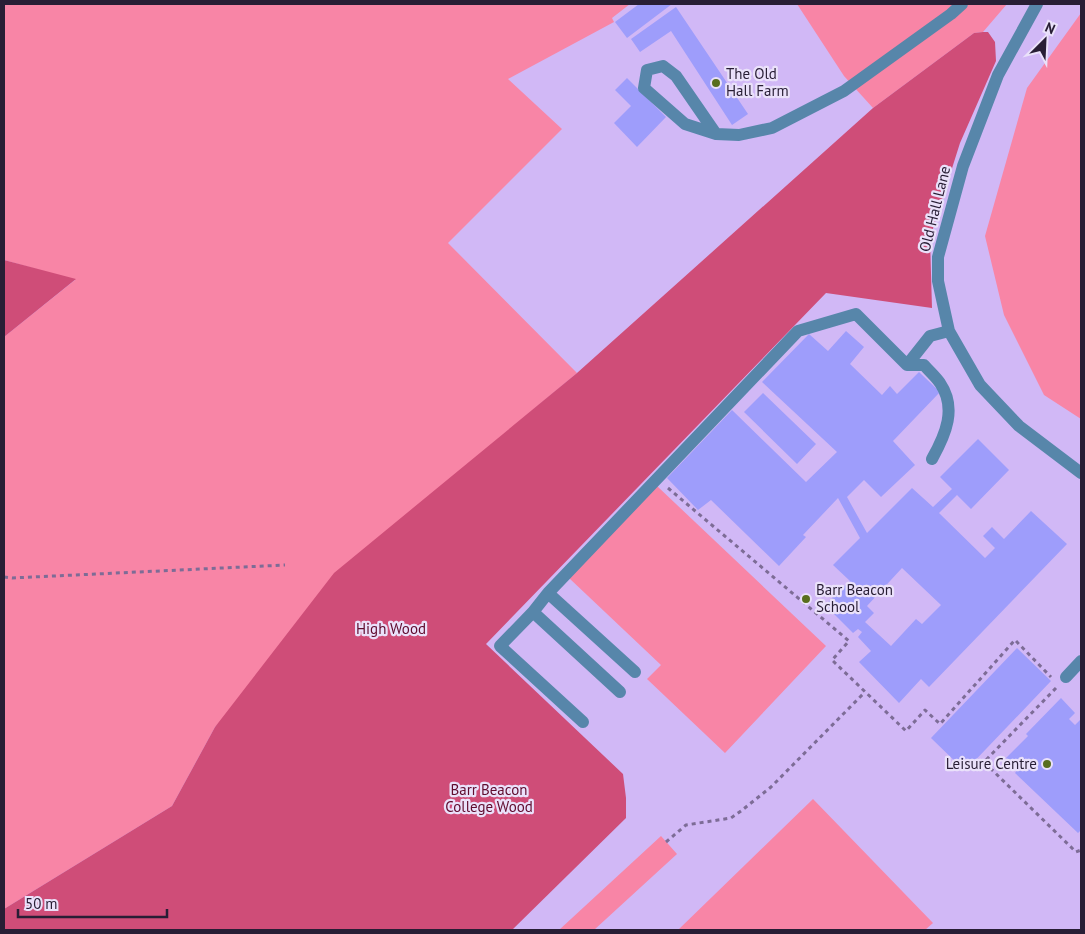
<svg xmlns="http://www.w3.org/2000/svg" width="1085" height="934" font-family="'PT Sans',sans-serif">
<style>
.green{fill:#f885a6}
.forest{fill:#cf4d78}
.building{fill:#9e9dfb;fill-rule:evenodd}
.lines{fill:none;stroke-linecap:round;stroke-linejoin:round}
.path{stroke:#7d6c96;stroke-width:3;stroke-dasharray:4 4;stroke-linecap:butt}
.minor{stroke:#5786aa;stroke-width:12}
.poi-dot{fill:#596e1e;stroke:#eae1fa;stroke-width:2}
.labels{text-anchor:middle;stroke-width:4.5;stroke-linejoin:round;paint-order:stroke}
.poi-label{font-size:15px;fill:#281e35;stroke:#eae1fa;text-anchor:start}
.street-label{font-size:15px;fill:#281e35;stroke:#eae1fa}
.park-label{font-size:15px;fill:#600b2e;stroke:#eae1fa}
</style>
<rect width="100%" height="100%" fill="#d1b8f6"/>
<path class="green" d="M4,4h626l-18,14 2,4 -106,57 54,50 -114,114 129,130 -128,107 -234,247 -43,79 -168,103v-572l71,-57 -71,-20z
M797,4h210l-24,28 -9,1 -101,75 -29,-32z
M1081,13v406l-37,-24 -40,-80 -19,-79 42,-148z
M657,486l169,160 -101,107 -78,-74 14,-14 -92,-87z
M813,799l120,124 -8,7h-247z
M661,836l16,18 -83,76h-35z"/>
<path class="forest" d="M983,32h5l7,10 1,19 -36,82 -30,95 2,70 -106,-15 -340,351 137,130 3,24v20l-114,112h-508v-21l168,-103 43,-79 119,-154 243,-200 296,-265 101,-75z
M4,260l72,19 -72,58z"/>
<path class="building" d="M639,4h33l-45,34 -12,-16z
M676,7l72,107 -16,11 -61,-94 -31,21 -9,-13z
M627,78l39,39 -29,30 -23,-24 17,-17 -16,-16z
M846,331l18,16 -14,17 32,31 8,-9 7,8 22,-22 21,20 -47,49 22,24 -34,32 -17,-17 -17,17 20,36 45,-45 21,19 19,-18 -12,-12 38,-38 31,31 -38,39 -14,-14 -18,18 46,45 10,-10 -12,-12 9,-9 12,12 27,-28 36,33 -138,143 -8,-8 -22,24 -40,-41 12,-11 -13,-14 4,-5 -4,-3 -5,4 -28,-28 25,-24 -17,-16 27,-27 -22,-40 -35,37 3,2 -27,29 -68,-66 -13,10 -31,-32 65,-68 74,72 31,-30 -75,-70 47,-48 19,17zM902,568l39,37 -19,19 -6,-5 -25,27 -26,-24 9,-9 -7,-7z
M763,393l53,51 -19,20 -53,-52z
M1017,648l34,33 -86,90 -34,-33z
M1061,698l14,15 -6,6 6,6 5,-5 1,2v108l-3,3 -63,-60 3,-4 -12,-11 22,-22 -2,-2z"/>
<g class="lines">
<path class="path" d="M668,488l181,153 -17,19 74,71 19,-21 15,14 75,-84 36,37
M4,577l8,1 273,-13
M1056,688l-72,74 92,90 5,-2
M666,842l20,-17 45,-7 10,-7 30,-24 94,-95"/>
<path class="minor" d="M1037,4l-39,71 -35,91 -25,91v24l11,50 31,54 39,41 62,47
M716,134l-40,-58 -13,-10 -16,4 -3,18 41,36 31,10 23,1 33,-7 72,-37 107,-77 11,-10
M907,365h17c5,6 11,11 16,18 17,25 6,51 -8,76
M548,593l-15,19 87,80
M533,612l-33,34 83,76
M635,672l-87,-79 250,-262 58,-17 51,51 23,-29 19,-5
M1066,677l15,-16"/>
</g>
<g class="poi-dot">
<circle cx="716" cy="83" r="5"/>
<circle cx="806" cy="599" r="5"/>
<circle cx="1047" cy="764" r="5"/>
</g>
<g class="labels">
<g class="poi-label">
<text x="726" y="79">The Old<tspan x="726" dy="17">Hall Farm</tspan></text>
<text x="816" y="595">Barr Beacon<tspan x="816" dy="17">School</tspan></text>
<text x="1037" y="769" text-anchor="end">Leisure Centre</text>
</g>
<g class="street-label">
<text transform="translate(935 209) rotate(-76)" y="5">Old Hall Lane</text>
</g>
<g class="park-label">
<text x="391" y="634">High Wood</text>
<text x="489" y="795">Barr Beacon<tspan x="489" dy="17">College Wood</tspan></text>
</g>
</g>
<rect width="1085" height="934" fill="none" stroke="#281e35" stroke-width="10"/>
<g transform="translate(1045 40) rotate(24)" stroke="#eae1fa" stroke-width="4" paint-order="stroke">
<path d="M0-4L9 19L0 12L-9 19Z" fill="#281e35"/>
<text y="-8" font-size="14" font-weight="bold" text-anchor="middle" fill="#281e35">N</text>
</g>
<path d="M18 909v8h149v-8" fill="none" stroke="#281e35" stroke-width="2.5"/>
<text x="25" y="909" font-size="15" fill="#281e35" stroke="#eae1fa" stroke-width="4" paint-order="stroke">50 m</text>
</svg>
